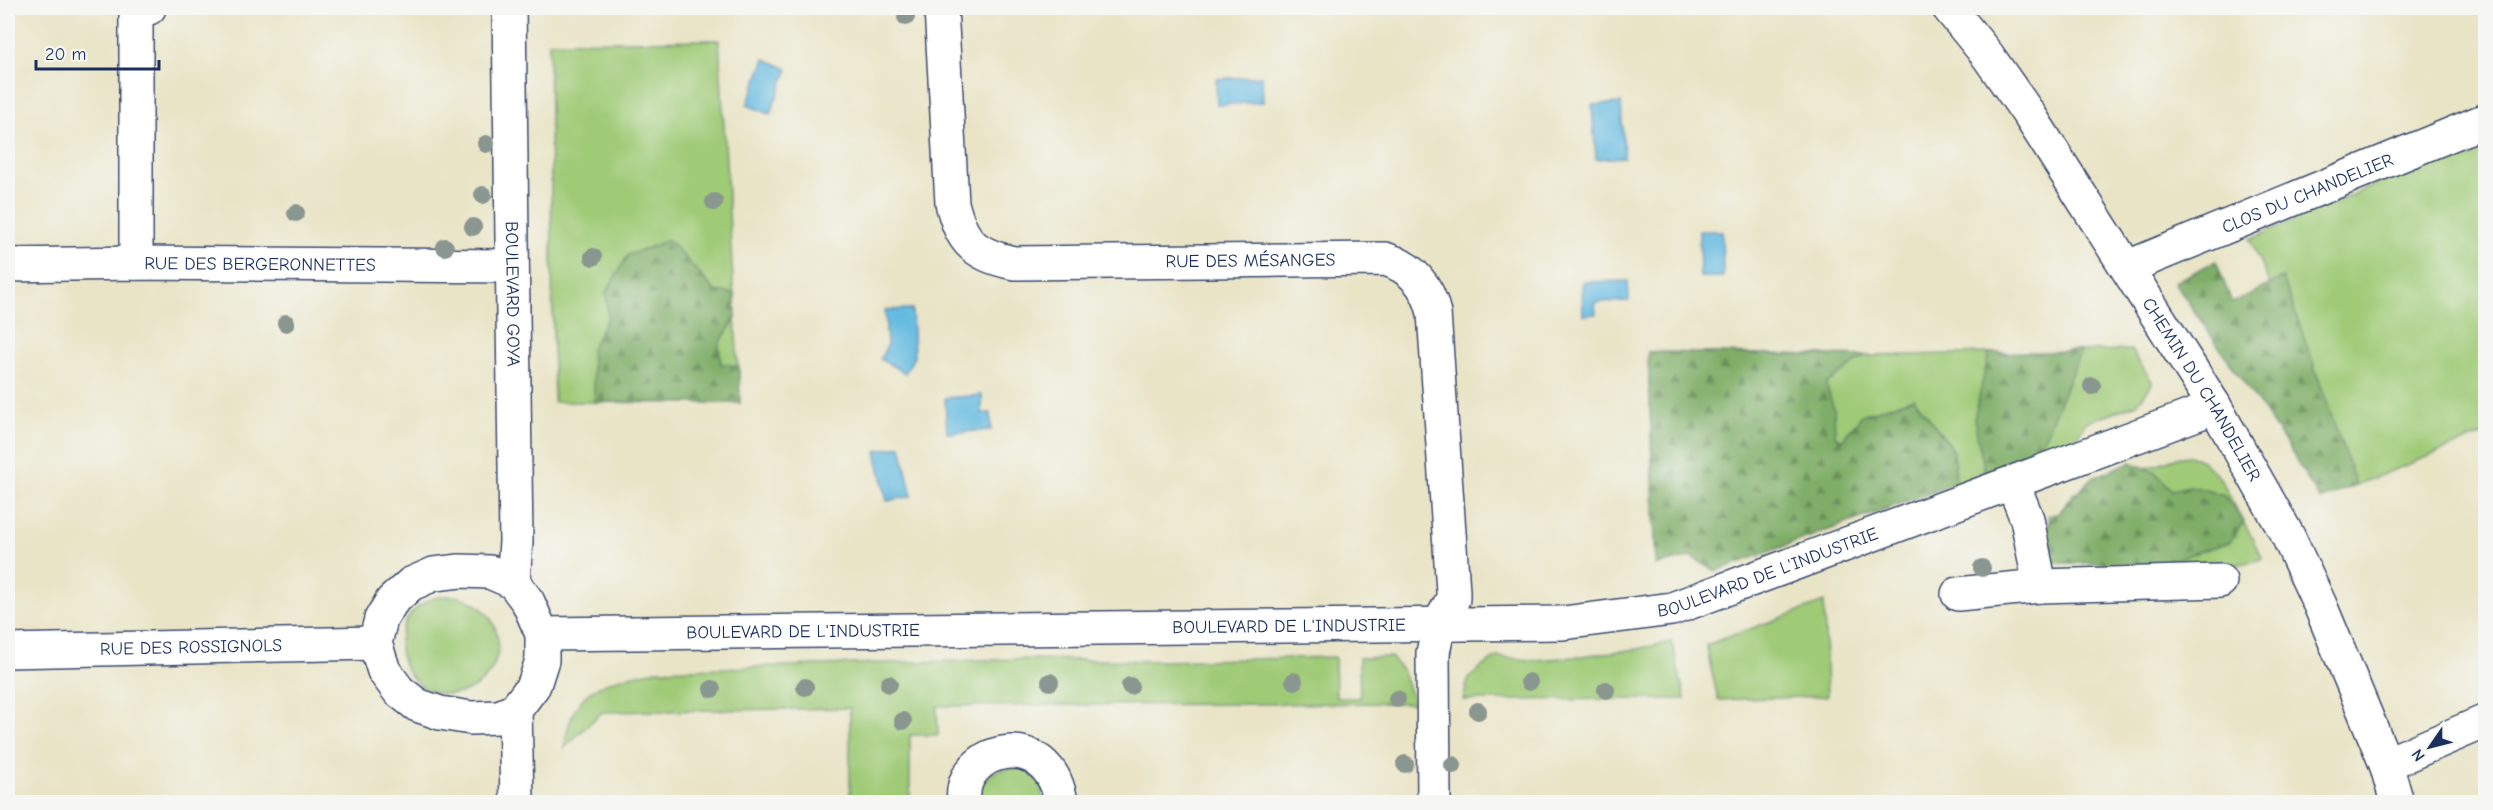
<svg xmlns="http://www.w3.org/2000/svg" width="2493" height="810" font-family="'Comic Neue',sans-serif">
<style>
.green{fill:#9fca76;stroke:#5d7c6a;stroke-width:1.5}
.forest{fill:url(#forest-firs);stroke:#4d6e62;stroke-width:1.5}
.water{fill:#64bae0;stroke:#40749f;stroke-width:1.5}
.lines{fill:none;stroke-linecap:round;stroke-linejoin:round}
.minor-casing{stroke:#3a4a6e;stroke-width:36}
.minor{stroke:#fff;stroke-width:33}
.tree{fill:#8a9690}
.labels{text-anchor:middle;stroke-width:6;stroke-linejoin:round;paint-order:stroke}
.street-label{font-size:18px;fill:#1b2f5e;stroke:#f6f6f2}
</style>
<defs>
<pattern id="forest-firs" width="22" height="20" patternUnits="userSpaceOnUse" patternTransform="scale(1.5)"><rect width="22" height="20" fill="#7fae67"/><path d="M5 1l3.5 6h-7zM16 11l3.5 6h-7z" fill="#678e58"/></pattern>
</defs>
<rect width="100%" height="100%" fill="#f6f6f2"/>
<filter id="ink" filterUnits="userSpaceOnUse"><feTurbulence type="fractalNoise" baseFrequency=".0167" numOctaves="2"/><feDisplacementMap in="SourceGraphic" scale="12" xChannelSelector="R" yChannelSelector="G"/><feConvolveMatrix kernelMatrix="1 2 1 2 8 2 1 2 1" color-interpolation-filters="sRGB"/></filter>
<filter id="wash" filterUnits="userSpaceOnUse"><feTurbulence type="fractalNoise" baseFrequency=".008" numOctaves="4" result="noise"/><feDisplacementMap in="SourceGraphic" scale="24" xChannelSelector="R" yChannelSelector="G"/><feGaussianBlur stdDeviation="1.35" result="paint"/><feColorMatrix in="noise" values="0 0 0 0 0 0 0 0 0 0 0 0 0 0 0 0 0 1.4 0 .05"/><feComposite in="paint" operator="in"/></filter>
<g filter="url(#wash)">
<rect width="100%" height="100%" fill="#e9e4c6"/>
<path class="green" d="M719,40l21,363 -186,-1 -5,-360z
M2485,137v297l-129,51 -106,-246z
M2131,350l22,33 -16,21 -51,18 -8,14 -93,37 -269,98 -24,-14 -36,8 -8,-213 217,4z
M2189,456l12,4 19,18 43,81 -40,9 -76,1 -94,-37 -5,-16 12,-3 12,-19 103,-36z
M400 645a49 49 0 1 1 98 0a49 49 0 1 1-98 0Z
M1824,602l3,94 -109,4 -12,-55z
M1672,642l13,57 -222,1 5,-20 13,-13 16,-10 35,3 33,-2 72,-9z
M1335,657l1,41h24l-1,-40 32,-1 11,13 12,33 -477,3 1,29h-28v67h-60v-94l-248,4 -38,36c9,-63 37,-66 93,-78l363,-11 142,2z
M1022,767l17,14 5,21h-65c-1,-29 19,-34 43,-35z"/>
<path class="forest" d="M669,240l46,51 20,3 1,24 -17,26 2,20 18,2 1,37 -145,-1 -4,-53 17,-32 -2,-25 22,-37z
M2216,261l16,42 51,-25 73,207 -36,15 -34,-57 -112,-161z
M2081,351l-42,100 -54,22 -11,-54 15,-66z
M1648,352l217,4 -39,28 8,26 1,26 7,4 20,-25 52,-17 40,53 2,32 -240,88 -24,-14 -36,8z
M2130,462l24,9 18,19 18,-4 34,9 20,26 -14,21 -61,19 -17,20h-17l-30,-18h-51l-14,-31 51,-53z"/>
<path class="water" d="M765,59l23,10 -18,45 -23,-9z
M1262,76l1,26 -46,3 -1,-26z
M1621,103l3,54 -28,2 -4,-54z
M1699,231h23l1,46h-23z
M1628,281l1,20 -34,1 1,12 -13,1 -1,-33z
M912,309l2,48 -9,16 -25,-14 7,-13 -2,-36z
M982,395v18h9v17l-44,3 -2,-35z
M901,446l11,50 -25,5 -11,-50z"/>
</g>
<g filter="url(#ink)">
<g class="lines">
<defs>
<g id="minor">
<path id="s1" d="M509,8l7,534 -3,40"/>
<path id="s2" d="M941,8l11,195c10,40 22,51 62,60l371,-4c27,8 43,27 49,54l19,278v8l-14,25 -6,29 1,149"/>
<path id="s3" d="M1949,8l39,48 42,60 184,289 74,131 32,69 66,159 11,38"/>
<path d="M136,263v-251l13,-4"/>
<path id="s4" d="M8,265l128,-2 376,3"/>
<path id="s5" d="M2128,267l358,-147"/>
<path d="M2013,484l14,35 13,67 180,-5"/>
<path d="M460,571l30,1 23,10 15,20 14,32v26l-8,25 -19,25 -16,7 -28,1 -31,-5 -23,-8 -18,-14 -15,-20 -9,-28 6,-24 11,-18 19,-17 23,-10z"/>
<path d="M1958,594l82,-8"/>
<path id="s6" d="M542,634l1021,-11 109,-14 527,-196 15,-8"/>
<path id="s7" d="M8,651l367,-8"/>
<path d="M515,710l2,92"/>
<path d="M2386,764l100,-43"/>
<path d="M964,802c-7,-54 85,-78 97,0"/>
</g>
</defs>
<use href="#minor" class="minor-casing"/>
<use href="#minor" class="minor"/>
</g>
<g class="tree">
<circle cx="906" cy="17" r="9"/>
<circle cx="486" cy="144" r="9"/>
<circle cx="483" cy="195" r="9"/>
<circle cx="714" cy="202" r="9"/>
<circle cx="296" cy="213" r="9"/>
<circle cx="473" cy="227" r="9"/>
<circle cx="445" cy="247" r="9"/>
<circle cx="593" cy="257" r="9"/>
<circle cx="286" cy="323" r="9"/>
<circle cx="2092" cy="386" r="9"/>
<circle cx="1982" cy="568" r="9"/>
<circle cx="1294" cy="681" r="9"/>
<circle cx="1050" cy="682" r="9"/>
<circle cx="1529" cy="682" r="9"/>
<circle cx="889" cy="684" r="9"/>
<circle cx="1130" cy="686" r="9"/>
<circle cx="805" cy="687" r="9"/>
<circle cx="712" cy="689" r="9"/>
<circle cx="1606" cy="690" r="9"/>
<circle cx="1397" cy="699" r="9"/>
<circle cx="1478" cy="711" r="9"/>
<circle cx="903" cy="721" r="9"/>
<circle cx="1405" cy="764" r="9"/>
<circle cx="1453" cy="765" r="9"/>
</g>
</g>
<g class="labels">
<g class="street-label">
<text dy="6" stroke="none"><textPath href="#s5" startOffset="194">CLOS DU CHANDELIER</textPath></text>
<text dy="6" stroke="none"><textPath href="#s2" startOffset="525">RUE DES MÉSANGES</textPath></text>
<text dy="6" stroke="none"><textPath href="#s4" startOffset="252">RUE DES BERGERONNETTES</textPath></text>
<text dy="6" stroke="none"><textPath href="#s1" startOffset="286">BOULEVARD GOYA</textPath></text>
<text dy="6" stroke="none"><textPath href="#s3" startOffset="458">CHEMIN DU CHANDELIER</textPath></text>
<text dy="6" stroke="none"><textPath href="#s6" startOffset="1233">BOULEVARD DE L'INDUSTRIE</textPath></text>
<text dy="6" stroke="none"><textPath href="#s6" startOffset="747">BOULEVARD DE L'INDUSTRIE</textPath></text>
<text dy="6" stroke="none"><textPath href="#s6" startOffset="261">BOULEVARD DE L'INDUSTRIE</textPath></text>
<text dy="6" stroke="none"><textPath href="#s7" startOffset="183">RUE DES ROSSIGNOLS</textPath></text>
</g>
</g>
<rect width="2493" height="810" fill="none" stroke="#f6f6f2" stroke-width="30"/>
<g transform="translate(2430 747) rotate(235)" stroke="#f6f6f2" stroke-width="4.5" paint-order="stroke">
<path d="M0-4.5L10 22L0 15L-10 22Z" fill="#1b2f5e"/>
<text y="-9" font-size="16" font-weight="bold" text-anchor="middle" fill="#1b2f5e">N</text>
</g>
<path d="M36 60v9h123v-9" fill="none" stroke="#1b2f5e" stroke-width="3"/>
<text x="45" y="60" font-size="18" fill="#1b2f5e" stroke="#f6f6f2" stroke-width="4.5" paint-order="stroke">20 m</text>
</svg>
